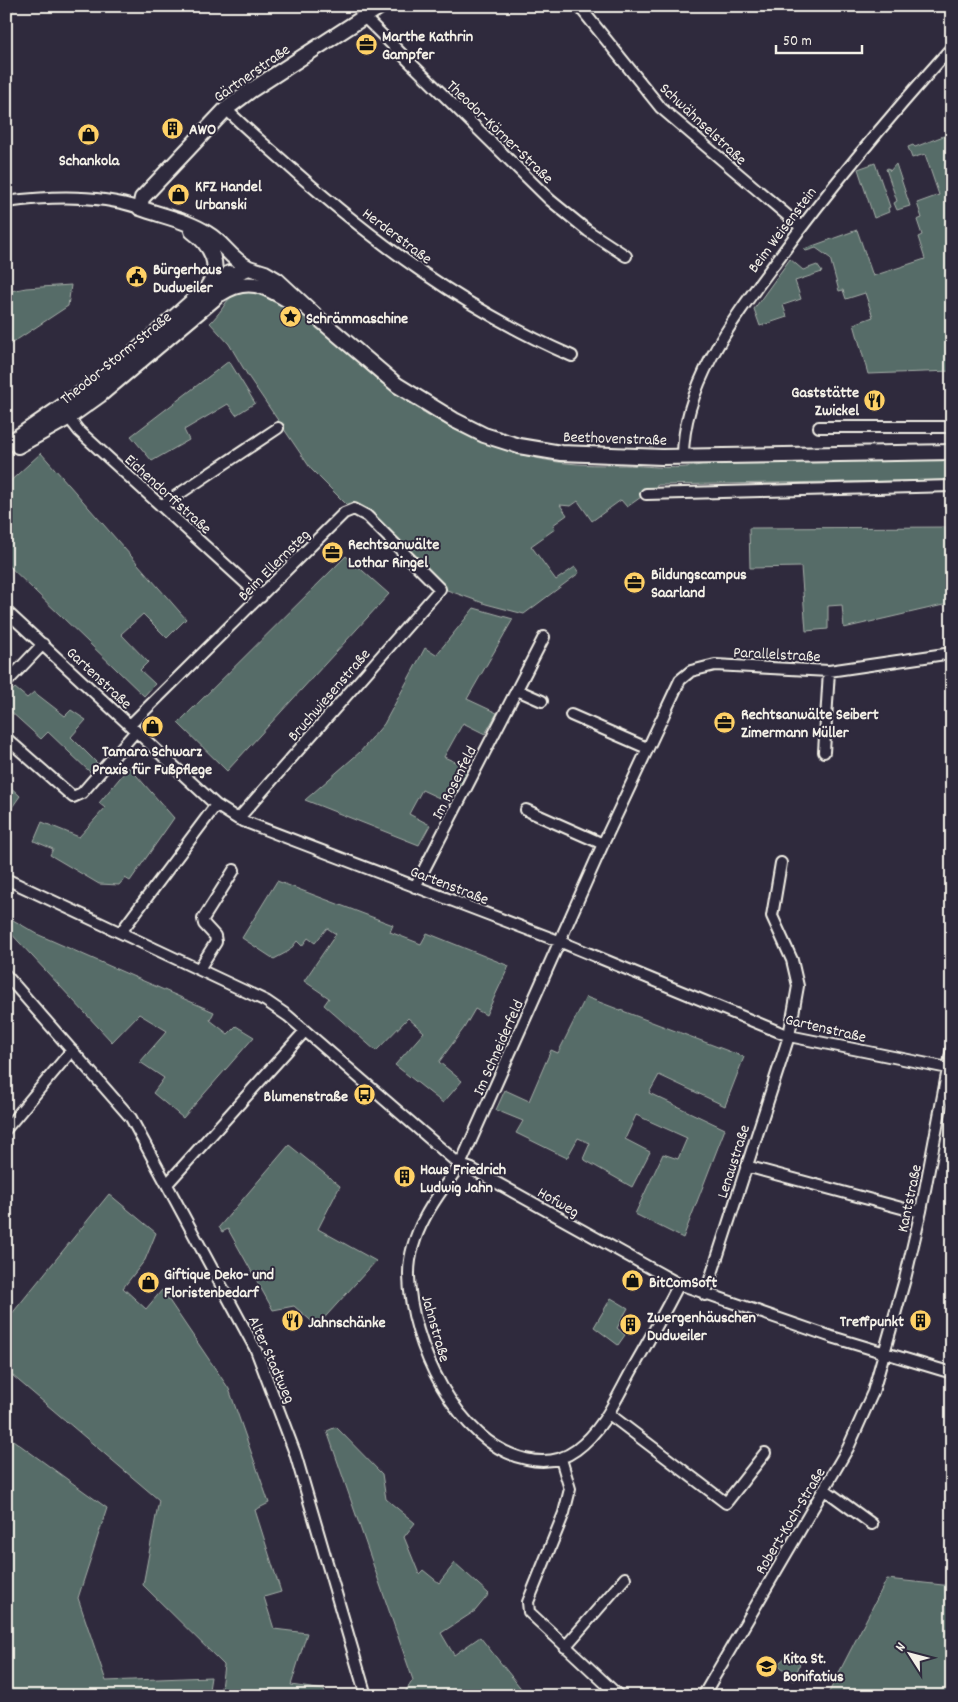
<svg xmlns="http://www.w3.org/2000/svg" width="958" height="1702" font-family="Dekko,sans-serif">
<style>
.green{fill:#566c67;stroke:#a5aea8}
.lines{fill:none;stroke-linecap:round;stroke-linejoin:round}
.street-casing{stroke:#f4f1e8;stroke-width:14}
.secondary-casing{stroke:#f4f1e8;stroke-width:18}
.street{stroke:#2f2a3d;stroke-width:10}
.secondary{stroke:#2f2a3d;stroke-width:14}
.labels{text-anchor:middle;stroke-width:4;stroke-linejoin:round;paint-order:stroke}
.poi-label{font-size:16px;font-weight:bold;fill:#f4f1e8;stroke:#2f2a3d;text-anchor:start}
.street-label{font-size:16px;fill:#f4f1e8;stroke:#2f2a3d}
</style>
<rect width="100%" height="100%" fill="#2f2a3d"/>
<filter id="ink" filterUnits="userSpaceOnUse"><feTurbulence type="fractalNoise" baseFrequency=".02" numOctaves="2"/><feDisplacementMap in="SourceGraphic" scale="10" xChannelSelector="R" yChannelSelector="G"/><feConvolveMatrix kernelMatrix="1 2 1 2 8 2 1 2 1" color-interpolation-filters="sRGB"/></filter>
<g filter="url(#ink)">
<path class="green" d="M952,127v244l-84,3 -14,-50 19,-7 -8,-24 -19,6 -3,-9 -4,1 -9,-33 -14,-10 -10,3 -2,-2 53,-19 16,46 52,-17 -7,-22 4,-2 -5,-15 5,-2 -5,-15 22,-8 -14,-41 -13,4 -4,-11 5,-2 2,2 31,-12z
M875,163l15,44 -2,1 1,4 -15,6 -16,-49z
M896,164l14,42 -13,4 -3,-7 3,-2 -11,-32 2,-1 2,3z
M790,259l13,11 14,-5 5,7 -27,9 6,18 -18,6 4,12 -27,9 -6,-17z
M71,285l-3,21 -62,41v-55l20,-4z
M253,288c11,6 23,10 34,17 39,23 69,60 105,86 50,37 112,65 174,72 17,2 35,2 53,2 31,0 58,7 89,-2l244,-3v20l-294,5 -31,22 -6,-7 -29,21 -14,-20 -7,5 -11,-1 7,10 -14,10 2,4 -24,17 25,34 19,-13 4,6 -55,41 -38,-10 -39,-14 -79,-79 -12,-7 -9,1 -36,-36 -63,-93 -19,-32 -19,-21c22,-22 10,-25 43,-35z
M229,361l26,42 -19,12 -8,-11 -44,26 5,10 -37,21 -21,-25z
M41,453l145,166 -19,19 -24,-24 -22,20 27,28 -8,8 15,14 -11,12 -138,-133v-78z
M952,527v76l-108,25 -2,-23 -14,1v23l-22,2 -5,-64 -51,1 -1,-40z
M346,556l43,38 -162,177 -49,-48z
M474,608l39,11 -46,80 30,14 -12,21 -22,-11 -19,34 25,11 -17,36 -30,-14 -13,24 21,11 -11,20 -114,-45 55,-48 24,-28 41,-76 11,7z
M15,688l12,10 7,-6 31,24 6,-6 15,10 -15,17 27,27 -8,8 -42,-40 -7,7 -31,-28 -4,3v-17z
M129,767l45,51 -44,63 -5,-3 -6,7 -20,-1 -49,-29 3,-6 -19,-8 8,-19 37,15 26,-29 -6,-5z
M6,783l14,13 -14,20z
M277,881l116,44 -3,7 31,12 6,-11 82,33 -23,49 -11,-6 -11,19 -25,34 23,19 -19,22 -48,-38 29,-33 -16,-14 -32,33 -52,-46 5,-7 -25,-17 32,-47 -9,-6 -12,15 -7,-5 -6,8 -5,-5 -8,10 -15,8 -32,-21z
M6,916l33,19 175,77 -4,8 18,14 8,-8 18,11 -71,81 -30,-25 11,-15 -24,-16 27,-31 -28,-17 -27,28 -106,-114z
M586,997l158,60 -19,49 -66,-31 -10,18 76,36 -42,109 -48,-24 28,-60 15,5 9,-21 -51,-23 -11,24 25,13 -18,35 -49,-28 7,-16 -12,-5 -11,20 -51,-25 7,-12 -27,-11 9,-20 24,11 22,-51 7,3z
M289,1145l51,41 -22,43 58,32 -59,65 -23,-20 -21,4 -45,-81 -6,3 -3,-5z
M109,1194l47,39 -11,27 -22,28 23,21 16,-19 67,99 40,114 -14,7 26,82 -17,5 10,32 33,4 -16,52 33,5 2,6h-106l4,-31 -81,-80 16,-85 -153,-130v-49z
M611,1298l17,10 -11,20 8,7 -7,10 -24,-18z
M336,1427l46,47 4,25 29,24 -11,14 15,37 4,-4 16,13 16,-20 34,31 -14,17 -34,22 13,22 26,-18 47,59h-119l-3,-4 8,-12 -86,-249z
M6,1435l101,73 -29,90 28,83 105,-4 -3,19h-202z
M887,1579l65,7v110h-125z
M790,1653l10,10 -6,18 -16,-17z"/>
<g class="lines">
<defs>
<path id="street" d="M579,6l82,102 140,119
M6,7l2,-1
M364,17l186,183 38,31 38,25
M226,109c21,21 43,39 65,59 86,76 175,142 281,188
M6,202c43,-6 92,-8 134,6
M65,413l14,18 182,166
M819,427h133
M683,457c0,-76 55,-144 98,-202 53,-73 111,-141 171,-208
M646,494l306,-8
M161,506l117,-78
M6,611l210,194 22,14 323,123 228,94 159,32
M6,683l37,-39
M517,690l25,11
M571,715l76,33
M130,725l214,-212 10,-4 13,7 73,73 -202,230
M6,738l67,59 9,-4 54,-62
M824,752l5,-81
M526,810l77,34
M6,879l260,122 22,15 172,149 12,4 207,115 153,53 120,36
M415,887l129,-250
M121,932l95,-127
M199,969l17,-27 -1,-6 -11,-12 -1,-5 31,-49
M6,975l125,143 125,232 39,103 71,243
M6,1129l66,-79
M746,1166l163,44 12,1
M168,1183l137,-152
M679,1284c-15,29 -31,58 -47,86 -16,29 -29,60 -56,80 -15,11 -33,13 -50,9 -69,-15 -116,-117 -117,-183 -1,-42 27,-79 51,-111l143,-321 77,-164 11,-9 24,-6 114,6 123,-18
M705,1295l84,-259 9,-50 -6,-26 -20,-44 9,-53
M609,1414l117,89 39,-50
M561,1459l9,30 -6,24 -36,89 1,10 90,84
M824,1489l48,35
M565,1647l60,-69
M703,1696l145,-248 25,-56 32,-113 16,-68 31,-163"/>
<path id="secondary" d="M192,231c18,13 31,35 16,55
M249,268c-20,-10 -24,-24 -41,-34 -19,-13 -46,-18 -68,-26l2,-10 84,-89 24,-18 131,-85
M220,294c31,-20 49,-5 76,11
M6,445l109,-75 91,-81 16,-10 27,-11 16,5 12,7 41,38 79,67 57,35 30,15 35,11 42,7 101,4 290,-5
M18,446l50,-28 32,-23 114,-96 7,-7 8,-19"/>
</defs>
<use href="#street" class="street-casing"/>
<use href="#secondary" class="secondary-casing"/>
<use href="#street" class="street"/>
<use href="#secondary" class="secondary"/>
</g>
</g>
<defs>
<symbol id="office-disc" viewBox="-11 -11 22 22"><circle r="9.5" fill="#ffd166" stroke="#2f2a3d"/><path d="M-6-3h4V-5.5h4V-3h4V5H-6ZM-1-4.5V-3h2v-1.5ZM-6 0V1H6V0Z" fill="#111"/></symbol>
<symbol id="building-disc" viewBox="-11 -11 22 22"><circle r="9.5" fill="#ffd166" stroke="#2f2a3d"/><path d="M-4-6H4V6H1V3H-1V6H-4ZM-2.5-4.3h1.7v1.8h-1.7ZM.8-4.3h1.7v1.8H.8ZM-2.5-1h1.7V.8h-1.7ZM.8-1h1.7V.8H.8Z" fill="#111"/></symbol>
<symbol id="shop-disc" viewBox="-11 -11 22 22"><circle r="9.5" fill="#ffd166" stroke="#2f2a3d"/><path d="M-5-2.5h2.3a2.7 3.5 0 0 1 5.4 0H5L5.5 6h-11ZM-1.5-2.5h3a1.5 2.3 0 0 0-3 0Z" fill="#111"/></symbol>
<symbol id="civic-disc" viewBox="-11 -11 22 22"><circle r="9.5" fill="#ffd166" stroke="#2f2a3d"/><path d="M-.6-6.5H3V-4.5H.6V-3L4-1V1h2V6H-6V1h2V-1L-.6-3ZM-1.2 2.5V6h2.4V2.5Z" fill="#111"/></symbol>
<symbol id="sight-disc" viewBox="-11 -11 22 22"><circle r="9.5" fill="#ffd166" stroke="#2f2a3d"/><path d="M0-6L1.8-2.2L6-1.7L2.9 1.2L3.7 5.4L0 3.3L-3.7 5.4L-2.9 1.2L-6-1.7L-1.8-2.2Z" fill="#111"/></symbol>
<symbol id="restaurant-disc" viewBox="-11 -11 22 22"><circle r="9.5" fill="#ffd166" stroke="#2f2a3d"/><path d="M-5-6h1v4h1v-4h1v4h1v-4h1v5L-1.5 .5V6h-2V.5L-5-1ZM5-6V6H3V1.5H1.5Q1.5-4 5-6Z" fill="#111"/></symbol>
<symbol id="bus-disc" viewBox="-11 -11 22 22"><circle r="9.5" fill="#ffd166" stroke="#2f2a3d"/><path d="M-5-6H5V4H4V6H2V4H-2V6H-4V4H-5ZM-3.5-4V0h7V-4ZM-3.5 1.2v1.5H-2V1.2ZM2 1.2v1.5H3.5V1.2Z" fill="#111"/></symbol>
<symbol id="school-disc" viewBox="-11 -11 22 22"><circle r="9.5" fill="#ffd166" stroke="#2f2a3d"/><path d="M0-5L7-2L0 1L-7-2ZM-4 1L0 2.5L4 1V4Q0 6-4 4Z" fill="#111"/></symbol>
</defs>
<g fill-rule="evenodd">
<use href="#office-disc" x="354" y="32" width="25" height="25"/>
<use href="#building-disc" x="160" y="116" width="25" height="25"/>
<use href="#shop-disc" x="76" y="122" width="25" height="25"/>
<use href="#shop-disc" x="166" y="182" width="25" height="25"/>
<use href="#civic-disc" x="124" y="264" width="25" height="25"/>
<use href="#sight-disc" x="278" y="304" width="25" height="25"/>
<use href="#restaurant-disc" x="862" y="388" width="25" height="25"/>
<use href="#office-disc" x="320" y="540" width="25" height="25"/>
<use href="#office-disc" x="622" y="570" width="25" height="25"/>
<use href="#office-disc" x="712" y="710" width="25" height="25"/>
<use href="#shop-disc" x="140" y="714" width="25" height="25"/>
<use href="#bus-disc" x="352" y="1082" width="25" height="25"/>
<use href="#building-disc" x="392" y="1164" width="25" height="25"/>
<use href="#shop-disc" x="620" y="1268" width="25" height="25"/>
<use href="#shop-disc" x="136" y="1270" width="25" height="25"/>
<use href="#building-disc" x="908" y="1308" width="25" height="25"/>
<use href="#restaurant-disc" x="280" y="1308" width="25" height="25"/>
<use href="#building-disc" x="618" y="1312" width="25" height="25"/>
<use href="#school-disc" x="754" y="1654" width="25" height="25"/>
</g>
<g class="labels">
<g class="poi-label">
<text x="382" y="41">Marthe Kathrin<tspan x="382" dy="18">Gampfer</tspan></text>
<text x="189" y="134">AWO</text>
<text x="89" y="165" text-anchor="middle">Schankola</text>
<text x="195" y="191">KFZ Handel<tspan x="195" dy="18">Urbanski</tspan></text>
<text x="153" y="274">Bürgerhaus<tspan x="153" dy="18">Dudweiler</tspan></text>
<text x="306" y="323">Schrämmaschine</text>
<text x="859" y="397" text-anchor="end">Gaststätte<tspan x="859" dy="18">Zwickel</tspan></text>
<text x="348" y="549">Rechtsanwälte<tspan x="348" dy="18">Lothar Ringel</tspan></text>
<text x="651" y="579">Bildungscampus<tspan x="651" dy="18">Saarland</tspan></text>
<text x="741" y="719">Rechtsanwälte Seibert<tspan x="741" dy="18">Zimermann Müller</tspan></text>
<text x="152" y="756" text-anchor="middle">Tamara Schwarz<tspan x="152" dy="18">Praxis für Fußpflege</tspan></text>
<text x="348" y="1101" text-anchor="end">Blumenstraße</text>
<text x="420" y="1174">Haus Friedrich<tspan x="420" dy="18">Ludwig Jahn</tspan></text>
<text x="164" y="1279">Giftique Deko- und<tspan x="164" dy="18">Floristenbedarf</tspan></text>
<text x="649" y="1287">BitComSoft</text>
<text x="647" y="1322">Zwergenhäuschen<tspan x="647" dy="18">Dudweiler</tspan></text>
<text x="904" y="1326" text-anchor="end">Treffpunkt</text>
<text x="308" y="1327">Jahnschänke</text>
<text x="783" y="1663">Kita St.<tspan x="783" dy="18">Bonifatius</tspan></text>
</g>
<g class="street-label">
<text transform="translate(251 72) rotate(-35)" y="6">Gärtnerstraße</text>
<text transform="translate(704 123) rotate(43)" y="6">Schwähnselstraße</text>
<text transform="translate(501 131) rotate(44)" y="6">Theodor-Körner-Straße</text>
<text transform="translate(781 229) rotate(-53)" y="6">Beim Weisenstein</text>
<text transform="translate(398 235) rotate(37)" y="6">Herderstraße</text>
<text transform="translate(115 357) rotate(-39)" y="6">Theodor-Storm-Straße</text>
<text transform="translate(615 437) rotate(2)" y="6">Beethovenstraße</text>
<text transform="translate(169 493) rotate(42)" y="6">Eichendorffstraße</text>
<text transform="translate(273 564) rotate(-45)" y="6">Beim Ellernsteg</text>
<text transform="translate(777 653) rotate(3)" y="6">Parallelstraße</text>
<text transform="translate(100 677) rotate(43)" y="6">Gartenstraße</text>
<text transform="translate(328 694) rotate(-49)" y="6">Bruchwiesenstraße</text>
<text transform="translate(453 782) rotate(-63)" y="6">Im Rosenfeld</text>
<text transform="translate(450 884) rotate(21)" y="6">Gartenstraße</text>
<text transform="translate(826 1027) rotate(13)" y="6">Gartenstraße</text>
<text transform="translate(497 1047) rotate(-66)" y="6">Im Schneiderfeld</text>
<text transform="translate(732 1161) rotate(-72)" y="6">Lenaustraße</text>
<text transform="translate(908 1198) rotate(-78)" y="6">Kantstraße</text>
<text transform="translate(559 1201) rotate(30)" y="6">Hofweg</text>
<text transform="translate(437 1328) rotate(74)" y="6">Jahnstraße</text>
<text transform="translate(273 1359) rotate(66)" y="6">Alter Stadtweg</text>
<text transform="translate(789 1520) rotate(-59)" y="6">Robert-Koch-Straße</text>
</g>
</g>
<rect width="958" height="1702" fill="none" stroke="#2f2a3d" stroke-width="25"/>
<rect x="12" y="12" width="933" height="1677" fill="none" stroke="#f4f1e8" stroke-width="2" filter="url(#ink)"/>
<g transform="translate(910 1654) rotate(306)" stroke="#2f2a3d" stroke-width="4" paint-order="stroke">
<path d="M0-4L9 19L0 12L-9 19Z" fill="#f4f1e8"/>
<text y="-8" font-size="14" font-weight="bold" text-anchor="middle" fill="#f4f1e8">N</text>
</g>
<path d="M776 45v8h86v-8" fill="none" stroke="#f4f1e8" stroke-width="2.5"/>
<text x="783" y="45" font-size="15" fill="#f4f1e8" stroke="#2f2a3d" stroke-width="4" paint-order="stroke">50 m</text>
</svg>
